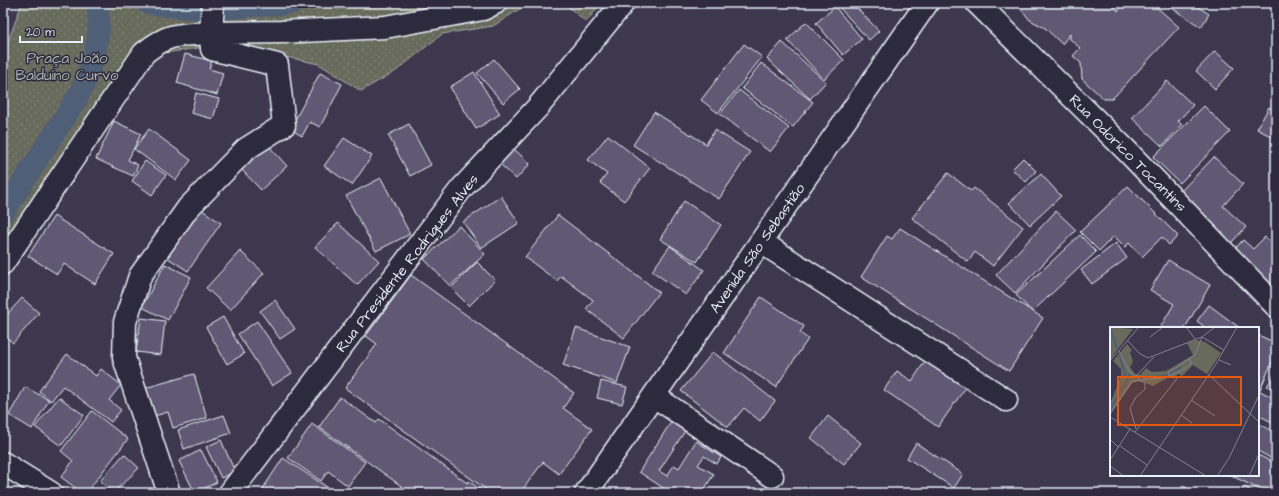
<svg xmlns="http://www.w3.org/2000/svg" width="1279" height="496" font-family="'Architects Daughter',sans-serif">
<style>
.grass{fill:url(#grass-dots);stroke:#a8aeaa}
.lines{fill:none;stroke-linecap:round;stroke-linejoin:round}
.canal{stroke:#4f5e78;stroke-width:22}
.building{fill:#605875;stroke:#e8f1f8}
.minor-casing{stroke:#e8f1f8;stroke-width:25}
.minor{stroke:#2f2a3d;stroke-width:22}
.labels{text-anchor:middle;stroke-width:3;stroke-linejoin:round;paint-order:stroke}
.park-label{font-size:15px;fill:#aeb4b2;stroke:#2f2a3d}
.street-label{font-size:15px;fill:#e8f1f8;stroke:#2f2a3d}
.inset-river{fill:none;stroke:#4f5e78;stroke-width:2}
.inset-road{fill:none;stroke:#828292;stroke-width:1}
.view{fill:#e8590c;fill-opacity:0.15;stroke:#e8590c;stroke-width:2}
.inset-edge{fill:none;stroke:#e8f1f8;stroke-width:2}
</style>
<defs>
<pattern id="grass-dots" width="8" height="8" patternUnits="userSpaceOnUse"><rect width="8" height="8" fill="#686a5c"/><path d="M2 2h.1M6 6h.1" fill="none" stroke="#7e8074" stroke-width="1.8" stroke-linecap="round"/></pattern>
</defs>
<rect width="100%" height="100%" fill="#3e384e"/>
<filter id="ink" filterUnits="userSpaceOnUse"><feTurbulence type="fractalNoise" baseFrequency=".025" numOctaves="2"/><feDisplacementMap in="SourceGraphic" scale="8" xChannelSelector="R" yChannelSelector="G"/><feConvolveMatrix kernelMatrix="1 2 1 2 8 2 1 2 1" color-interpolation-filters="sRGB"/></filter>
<g filter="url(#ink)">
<path class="grass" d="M22,3h507l-36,23 -51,8 -46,37 -35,20 -42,-27 -94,-20 -74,11 -148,227v-227z
M564,3h37l-15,19z"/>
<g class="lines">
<path class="canal" d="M147,3c48,10 97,4 146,0
M3,213l76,-118 15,-35 5,-32 -1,-25"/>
</g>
<path class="building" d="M843,3h9l27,28 -10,9 -30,-33z
M1016,3h94l8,8 8,-8h26l27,24 -67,72h-8l-22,-20 -1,-16 -8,-7 7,-8 -10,-9v-5l-8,10 -17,-16 -15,-8z
M1164,3h28l17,11 -8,13z
M835,7l27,32 -19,16 -27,-32z
M806,22l38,38 -20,19 -37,-39z
M782,42l44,40 -16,17 -43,-40z
M744,44l18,13 -44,56 -17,-13z
M1215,51l19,17 -19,21 -19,-18z
M185,54l27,7 -3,8 14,4 -6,22 -40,-12z
M494,59l26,30 -17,14 -26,-30z
M761,63l52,39 -20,25 -51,-39z
M474,72l26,42 -24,15 -26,-42z
M320,73l22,11 -22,43 -10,-5 -8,14 -12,-7z
M1167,81l26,24 -15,16 4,4 -20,21 -30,-28z
M739,90l50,38 -19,24 -50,-38z
M196,93l23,6 -6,20 -22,-6z
M1204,106l26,26 -50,51 -27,-26z
M1269,107l7,4v28l-19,-10z
M654,112l52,32 9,-14 35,22 -31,47 -86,-54z
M114,121l27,13 -13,26 10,5 -5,11 -37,-17z
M409,124l22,41 -21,11 -22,-41z
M149,129l42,31 -15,20 -42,-31z
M608,135l42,33 -26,33 -24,-18 7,-9 -19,-14z
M344,138l28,18 -20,29 -28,-19z
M267,144l20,22 -26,24 -21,-22z
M513,148l17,16 -14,15 -17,-16z
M1214,157l29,27 -20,22 23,21 -15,16 -52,-50z
M1023,158l13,13 -10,11 -14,-13z
M145,161l21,14 -14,20 -20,-14z
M948,173l23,18 3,-3 49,39 -30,39 -18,-14 -7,10 -56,-44z
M1041,174l20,22 -31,29 -21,-22z
M381,178l29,56 -34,17 -30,-55z
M1128,186l50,50 -9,9 -7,-8 -20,20 -13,-14 -4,4 -11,-11 -15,15 -19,-19z
M501,196l18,27 -38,25 -18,-26z
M684,201l37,24 -24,37 -37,-23z
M199,208l22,15 -33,48 -23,-15z
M1056,211l20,19 -61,63 -19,-18z
M558,215l101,77 -35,46 -38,-29 7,-9 -32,-24 -4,5 -32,-24z
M54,216l60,38 -19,30 -31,-20 -7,10 -29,-18z
M338,223l41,38 -22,24 -42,-38z
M459,226l26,28 -35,32 -26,-27z
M900,228l143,90 -34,53 -148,-94 26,-41 5,3z
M1080,235l16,17 -64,60 -16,-17z
M1265,237l11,10v48l-46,-41 13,-14 10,9z
M1116,243l11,15 -35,26 -11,-14z
M670,246l34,24 -18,25 -34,-24z
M240,251l24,22 -34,37 -24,-22z
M1168,260l42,25 -25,43h-25l14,-24 -24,-14z
M477,262l18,18 -26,26 -18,-18z
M165,264l26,13 -23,43 -26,-13z
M411,275l163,118 -11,15 29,21 -33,45 -16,-12 -23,31h-29l-146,-105 32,-44 -11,-8z
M761,297l43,29 -4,7 8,6 -32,48 -52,-34z
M22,298l17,15 -26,30 -10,-9v-15z
M275,300l20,29 -15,10 -20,-28z
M1209,305l31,23h-34l-9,-7z
M223,317l21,37 -17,10 -21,-37z
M141,318l24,3 -4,34 -25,-3z
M257,321l35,52 -20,13 -34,-52z
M576,328l54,19 -13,36 -54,-18z
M1258,335l18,8v10l-18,41z
M713,352l62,49 -15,20 -16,-13 -16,19 -47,-36z
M67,354l29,22 5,-7 20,16 -12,15 12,10 -10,12 -48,-36 -12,15 -12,-10z
M926,360l40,27 -28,40 -54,-37 13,-19 15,10z
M1276,372v19l-9,-5z
M194,374l13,44 -34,10 -5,-16 -14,4 -9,-28z
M601,381l26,6 -5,17 -25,-6z
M25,387l24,13 -17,29 -23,-14z
M1258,390l18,9v25l-18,-9z
M59,397l25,18 -23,31 -26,-19z
M340,397l36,26 3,-4 88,64 2,-2 16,12h-74l-92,-66z
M92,411l36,28 -42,54h-4l-21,-16 12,-16 -12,-10z
M224,415l7,18 -47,16 -6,-19z
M828,416l33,27 -17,21 -33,-26z
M671,422l14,9 -26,40 8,5 7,-11 5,3 17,-27 25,16 -4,7 -13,-8 -6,9 16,9 -12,19h-31l-32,-21z
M1258,423l18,10v28l-18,-10z
M312,424l53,38 -17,24 -20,-15 -7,10 -33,-23z
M221,440l14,32 -14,6 -15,-31z
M916,443l47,31 -9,14 -47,-30z
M201,450l16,32 -22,11 -16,-32z
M124,454l15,14 -26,25 -13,-12z
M1258,455l18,9v29h-9l-37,-18h28z
M283,458l53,35h-76z
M1183,486l14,7h-18z
M1243,487l14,6h-16z"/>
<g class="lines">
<defs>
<path id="minor" d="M977,3l149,147 150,156
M761,242l245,158
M3,263l141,-210c26,-21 35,-18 67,-20l2,-30
M654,396l118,80
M3,463l48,30
M169,493l-45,-135 1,-36 15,-46 48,-68 58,-59 38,-24 -7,-60 -65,-16 -1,-16 70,-1 104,-5 98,-18 12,-6
M230,493l231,-304 77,-82 85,-104
M586,493l341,-490"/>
</defs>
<use href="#minor" class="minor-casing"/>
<use href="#minor" class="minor"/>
</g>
</g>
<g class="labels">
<g class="park-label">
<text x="67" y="63">Praça João<tspan x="67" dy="17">Balduíno Curvo</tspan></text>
</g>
<g class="street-label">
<text transform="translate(1128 153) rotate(45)" y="5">Rua Odorico Tocantins</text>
<text transform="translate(757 248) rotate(-55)" y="5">Avenida São Sebastião</text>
<text transform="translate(407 263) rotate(-52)" y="5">Rua Presidente Rodrigues Alves</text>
</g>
</g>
<g transform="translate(1110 327)">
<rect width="149" height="149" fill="#3e384e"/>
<path d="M86,13l9,2 16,11 -14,21 -14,-9 -11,11 -4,-2 -4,5 -3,-3 -18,10 -13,-5 -8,2 -22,32v-11l11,-28v-7l-8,-8 14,-17 5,6 -2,2 3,10 -3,5 5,7 5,1 6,-7 6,4 14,-1 27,-16 -6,-12z" fill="#686a5c"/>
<path d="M0,0l23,2 -23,31z" fill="#686a5c"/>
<path class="inset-river" d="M0,1l7,20M18,47l7,4 22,-1 10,-2 14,-8M0,83l17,-30 -8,-25"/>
<path class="inset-road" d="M76,0l9,12M40,10l13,-10M18,14l11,12 9,5 54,-21 13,-10M9,24l11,22 6,3 18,-19M109,33l12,5M0,34l29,-34M99,48l50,47M59,49l-1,-3 27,-18 7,-18 22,13M28,53l26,-2 17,-7 10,-7 -1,-5M81,73l24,16M0,87l22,-32 6,-2 1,-5M71,88l11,8M0,90l96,59M26,102l-6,-21 6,-11 9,-8v-6l-7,-3M25,105l44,-56M0,112l9,9M10,119l27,19M0,133l20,-31M0,139l14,10M30,149l76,-112 21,-37M107,149l12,-18 30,-63M139,149l10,-22"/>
<path class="view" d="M8,50h123v48h-123z"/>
<rect width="149" height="149" class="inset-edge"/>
</g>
<rect width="1279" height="496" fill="none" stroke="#2f2a3d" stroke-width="16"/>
<rect x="8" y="8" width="1263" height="480" fill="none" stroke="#e8f1f8" stroke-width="1.5" filter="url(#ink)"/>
<path d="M20 36v6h62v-6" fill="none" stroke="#e8f1f8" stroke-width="2"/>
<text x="26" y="36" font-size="12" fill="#e8f1f8" stroke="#2f2a3d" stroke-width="3" paint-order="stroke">20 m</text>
</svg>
